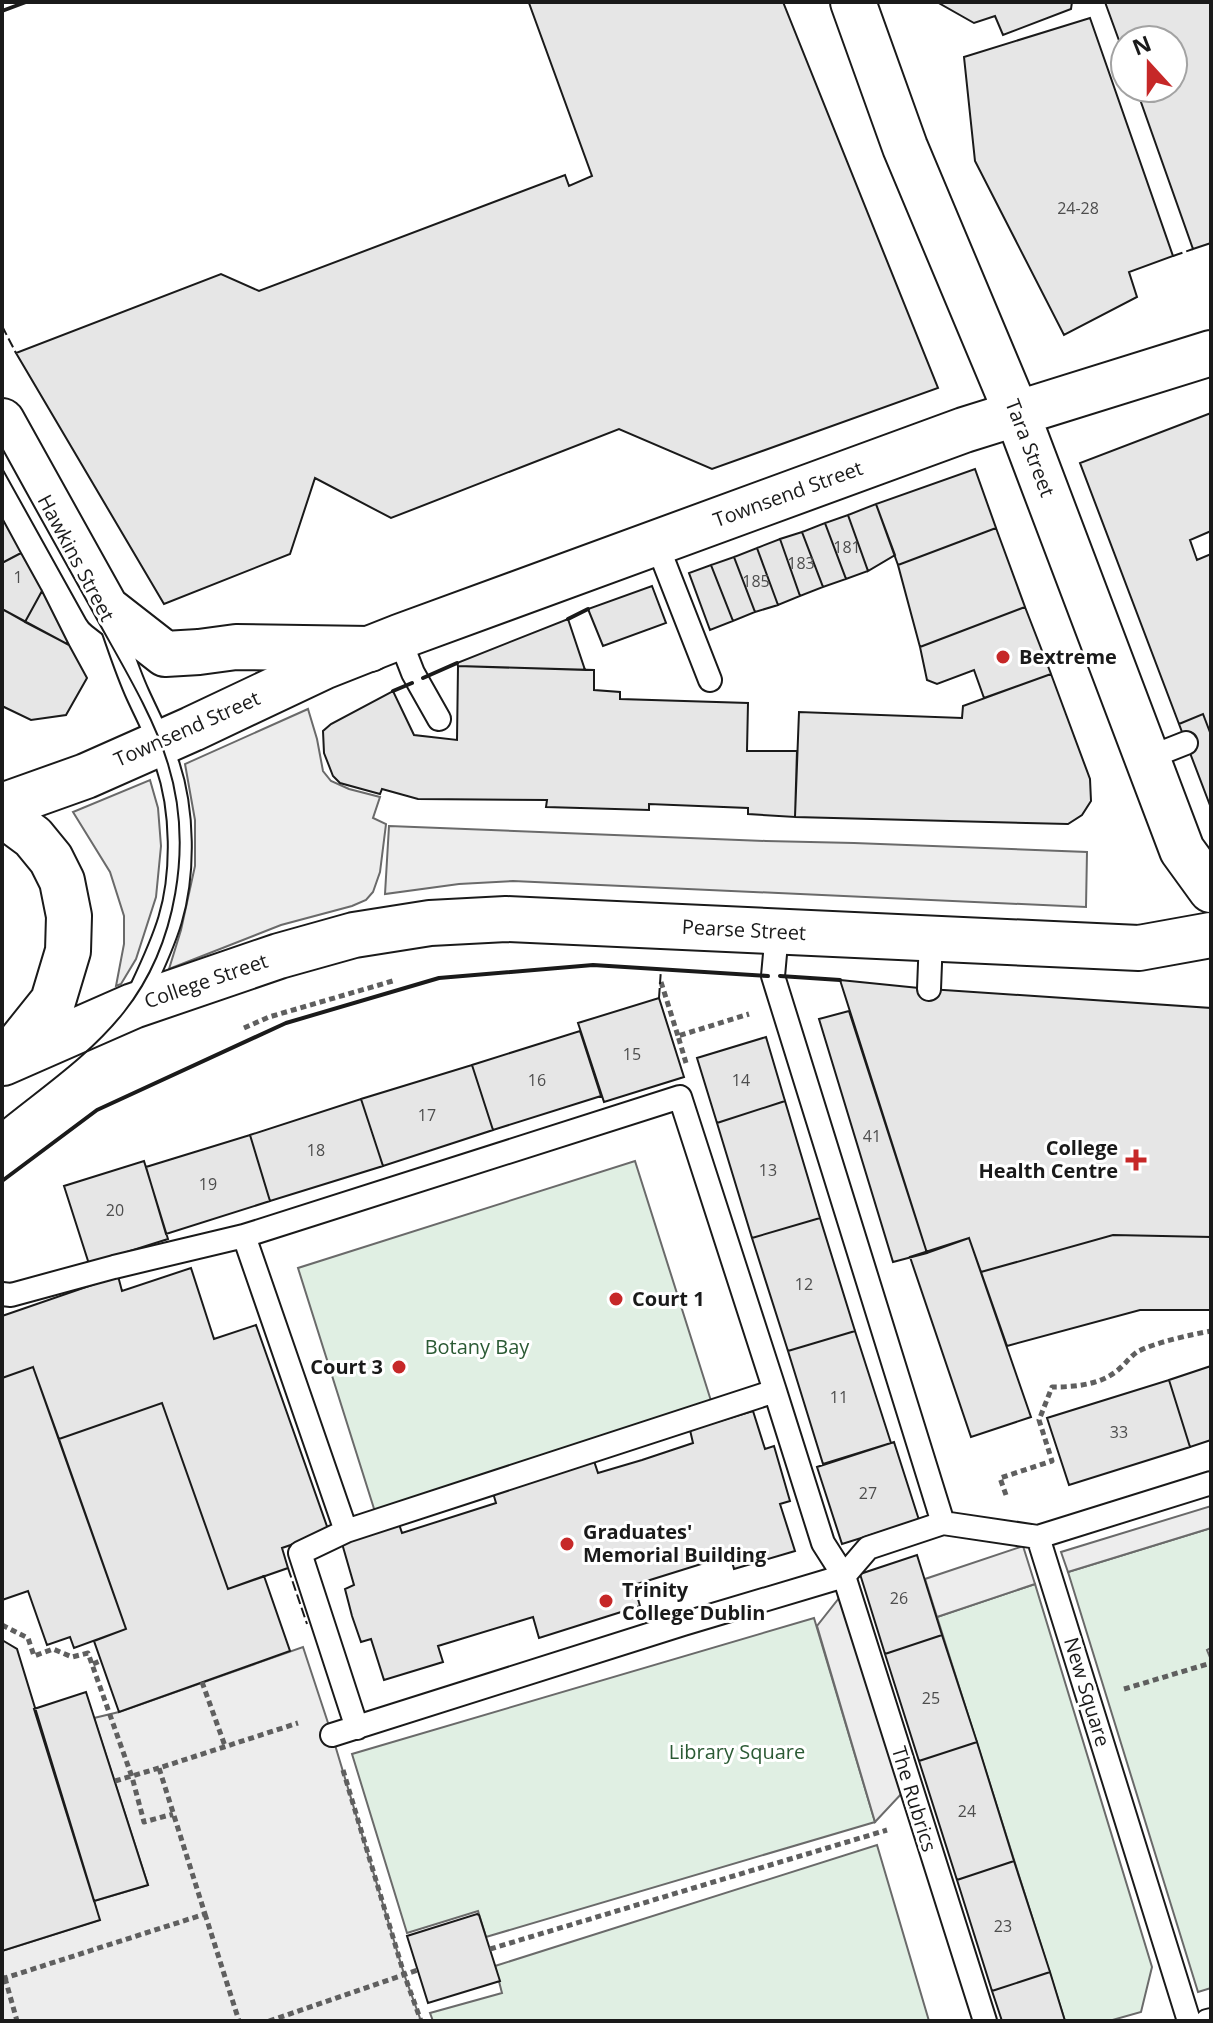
<svg xmlns="http://www.w3.org/2000/svg" width="1213" height="2023" font-family="'Open Sans',sans-serif">
<style>
.green{fill:#e0efe3;stroke:#6a6a6a;stroke-width:2}
.parking{fill:#ededed;stroke:#6a6a6a;stroke-width:2}
.building{fill:#e6e6e6;stroke:#1a1a1a;stroke-width:2}
.lines{fill:none;stroke-linecap:round;stroke-linejoin:round}
.lane-casing{stroke:#1a1a1a;stroke-width:26}
.street-casing{stroke:#1a1a1a;stroke-width:48}
.secondary-casing{stroke:#1a1a1a;stroke-width:48}
.path{stroke:#5f5f5f;stroke-width:5;stroke-dasharray:6 4;stroke-linecap:butt}
.lane{stroke:#fff;stroke-width:22}
.street{stroke:#fff;stroke-width:44}
.secondary{stroke:#fff;stroke-width:44}
.tram{stroke:#1a1a1a;stroke-width:2}
.fence{stroke:#1a1a1a;stroke-width:2;stroke-dasharray:10 4;stroke-linecap:butt}
.wall{stroke:#1a1a1a;stroke-width:4}
.poi-dot{fill:#c62828;stroke:#fff;stroke-width:3}
.labels{text-anchor:middle;stroke-width:6;stroke-linejoin:round;paint-order:stroke}
.number-label{font-size:16px;fill:#4d4d4d}
.street-label{font-size:20px;fill:#1a1a1a;stroke:#fff}
.poi-label{font-size:20px;font-weight:bold;fill:#1a1a1a;stroke:#fff;text-anchor:start}
.park-label{font-size:20px;fill:#2b5a34;stroke:#fff}
</style>
<rect width="100%" height="100%" fill="#fff"/>
<path class="green" d="M635,1161l78,246 -337,108 -78,-247z
M1211,1528v120l-4,2 4,10v328l-13,4 -130,-420z
M1035,1584l117,383 -11,45 -32,9h-44l-128,-404z
M814,1618l61,204 -389,115 -8,-26 -71,22 -55,-179z
M877,1845l52,176h-496l-3,-8 72,-20 -7,-27z"/>
<path class="parking" d="M308,709l9,30 6,32 8,10 18,8 31,8 -7,21 13,6 -6,48 -7,20 -7,8 -14,6 -71,19 -112,44 12,-39 14,-64v-46l-10,-56z
M150,780l8,28 3,38 -5,51 -20,62 -15,25 -5,2 8,-42v-28l-14,-44 -37,-60z
M389,826l377,15 88,2 233,9 -1,55 -573,-26 -54,3 -74,10z
M1211,1506v22l-143,44 -7,-20z
M1023,1546l12,38 -98,33 -12,-38z
M843,1593l61,198 -29,31 -58,-196z
M303,1647l29,88 72,239 17,47h-419v-70l97,-31 -5,-19 54,-16 -54,-167 25,-6z"/>
<path class="building" d="M531,2h252l155,386 -226,81 -93,-40 -228,89 -76,-40 -25,76 -126,50 -148,-251 205,-79 38,17 306,-116 4,11 23,-10 -63,-173z
M937,2h135l-1,7 -68,26 -8,-19 -21,7z
M1105,2h106v241l-18,6 -57,-161h37v-48h-48v17z
M1090,18l83,238 -44,16 8,25 -73,38 -89,-174 -11,-104z
M1211,413v118l-21,9 7,20 14,-6v181l-8,-21 -24,10 -99,-261z
M975,469l21,59 -98,37 -22,-61z
M876,504l19,51 -27,16 -20,-56z
M848,515l20,56 -22,8 -21,-56z
M2,518l19,35 -19,10z
M825,523l21,56 -23,8 -21,-55z
M996,528l29,79 -105,40 -22,-82z
M802,532l21,55 -23,9 -20,-57z
M780,539l20,57 -22,9 -21,-57z
M757,548l21,57 -23,7 -21,-55z
M21,553l21,38 -17,31 -23,-13v-46z
M734,557l21,55 -22,9 -22,-56z
M711,565l22,56 -23,9 -21,-57z
M652,586l14,37 -63,23 -15,-37z
M42,591l27,54 -44,-23z
M1025,607l26,67 -67,24 -10,-28 -37,14 -10,-4 -7,-33z
M2,609l67,36 18,33 -21,37 -35,5 -29,-14z
M568,619l17,51 -127,-4 -1,-3z
M458,666l136,4v20l26,2v7l128,4 -1,48h50l-2,66 -47,-3v-6l-99,-4v6l-103,-3 1,-7 -129,-1 -36,-10 -2,5 -11,-3 -29,-8 -7,-7 -9,-23 -1,-22 8,-7 62,-33 21,44 43,5z
M1051,674l39,105 1,22 -9,14 -14,9 -273,-7 4,-105 163,6 1,-12z
M1203,714l8,21v73l-32,-84z
M840,980l89,9 282,19v229l-98,-2 -132,37 -12,-34 -42,15z
M659,998l25,79 -80,25 -26,-79z
M849,1011l78,242 -34,9 -74,-243z
M580,1031l21,65 -108,34 -21,-65z
M766,1037l19,64 -68,22 -20,-65z
M472,1065l21,65 -110,36 -22,-67z
M361,1099l22,67 -113,35 -20,-66z
M785,1101l35,117 -68,20 -35,-115z
M250,1135l20,66 -104,33 -20,-67z
M144,1161l24,78 -79,25 -25,-78z
M820,1218l35,113 -67,20 -36,-113z
M1113,1235l98,2v73h-71l-133,36 -26,-74z
M969,1238l62,179 -60,20 -61,-180z
M191,1268l23,71 42,-14 73,207 -47,16 6,20 -60,21 -66,-186 -103,36 -26,-72 -31,11v-62l116,-40 4,15z
M855,1331l36,112 -68,21 -35,-113z
M1211,1366v74l-21,7 -21,-67z
M33,1367l93,262 -52,19 -4,-11 -23,8 -19,-54 -26,9v-222z
M1169,1380l21,67 -121,38 -22,-67z
M162,1403l66,186 36,-13 26,75 -171,61 -25,-71 32,-12 -67,-190z
M753,1411l12,38 9,-3 16,55 -10,3 15,47 -61,18 -4,-14 -96,30 6,21 -101,32 -6,-21 -95,29 5,16 -59,18 -13,-41 -10,3 -9,-26 -7,-27 9,-4 -13,-45 57,-19 4,12 94,-30 -5,-17 101,-31 6,18 44,-13 51,-17 -3,-13z
M894,1442l25,78 -77,24 -25,-77z
M917,1555l25,80 -57,19 -25,-80z
M942,1635l35,107 -58,19 -34,-107z
M2,1640l15,9 83,271 -98,31z
M86,1692l62,193 -54,16 -60,-192z
M977,1742l37,119 -57,19 -38,-119z
M1014,1861l36,111 -58,19 -35,-111z
M477,1914l2,1 21,66 -72,22 -21,-67z
M1050,1972l15,49h-63l-10,-30z"/>
<g class="lines">
<defs>
<path id="lane" d="M656,542l54,138
M110,620c9,25 17,51 28,75 10,22 22,44 29,68 16,46 17,110 3,157 -9,30 -23,57 -36,85
M399,637l14,36 26,46
M1148,758l38,-15
M777,932l-4,44 170,547
M929,989l2,-51
M2,1294l9,1 103,-28 130,-31
M775,1391l48,152 21,33 141,445
M346,1531l-102,-295 436,-139 95,294 -429,140 -46,22 57,175
M1038,1537l151,484
M844,1576l24,-28 75,-25 95,14 173,-54
M332,1735l351,-111 161,-48
M1207,2021l4,-1"/>
<path id="street" d="M2,421l104,187 59,46 34,-2 37,-5 134,2"/>
<path id="secondary" d="M853,2l52,145 112,267 165,436 29,40
M2,806l84,-30 106,-47 131,-62 76,-30 565,-207 247,-77
M2,814l31,23 18,22 11,22 7,35 -1,35 -15,50 -44,55
M3,1063l130,-57 146,-50 75,-21 76,-12 76,-4 633,29 72,-13"/>
</defs>
<use href="#lane" class="lane-casing"/>
<use href="#street" class="street-casing"/>
<use href="#secondary" class="secondary-casing"/>
<path class="path" d="M661,982l17,54
M244,1028l25,-11 127,-37
M686,1063l-8,-27 71,-22
M1006,1495l-6,-17 52,-17 -13,-41 13,-33c23,0 48,-2 66,-17 7,-6 12,-13 19,-18 16,-9 56,-18 74,-21
M645,1582l2,9 8,1
M2,1625l26,13 6,18 19,-7 19,8 16,-4 44,124 12,45 29,-8
M93,1664l7,-3
M202,1682l23,64
M1124,1689l87,-26
M343,1770l61,204 17,47
M115,1781l44,-13
M205,1914l34,107
M490,1949l397,-119
M2,1977l3,1 200,-64 -46,-146 139,-45
M5,1978l12,43
M269,2021l149,-51"/>
<use href="#lane" class="lane"/>
<use href="#street" class="street"/>
<use href="#secondary" class="secondary"/>
<path class="tram" d="M2,448c30,55 61,110 91,164 25,46 60,102 75,152 25,81 9,181 -44,248 -34,43 -80,74 -122,108"/>
<path class="fence" d="M1173,256l20,-7
M2,326l14,27
M659,998l2,-29
M288,1568l19,56"/>
<path class="wall" d="M2,11l24,-9
M568,619l20,-10
M423,678l34,-15
M393,691l19,-8
M780,976l60,4
M2,1181l95,-71 189,-87 153,-45 154,-13 175,11"/>
</g>
<g class="poi-dot">
<circle cx="1003" cy="657" r="8"/>
<path d="M1132 1148h8v8h8v8h-8v8h-8v-8h-8v-8h8z"/>
<circle cx="616" cy="1299" r="8"/>
<circle cx="399" cy="1367" r="8"/>
<circle cx="567" cy="1544" r="8"/>
<circle cx="606" cy="1601" r="8"/>
</g>
<g class="labels">
<g class="number-label">
<text x="1078" y="214">24-28</text>
<text x="847" y="553">181</text>
<text x="801" y="569">183</text>
<text x="18" y="583">1</text>
<text x="756" y="587">185</text>
<text x="632" y="1060">15</text>
<text x="537" y="1086">16</text>
<text x="741" y="1086">14</text>
<text x="427" y="1121">17</text>
<text x="872" y="1142">41</text>
<text x="316" y="1156">18</text>
<text x="768" y="1176">13</text>
<text x="208" y="1190">19</text>
<text x="115" y="1216">20</text>
<text x="804" y="1290">12</text>
<text x="839" y="1403">11</text>
<text x="1119" y="1438">33</text>
<text x="868" y="1499">27</text>
<text x="899" y="1604">26</text>
<text x="931" y="1704">25</text>
<text x="967" y="1817">24</text>
<text x="1003" y="1932">23</text>
</g>
<g class="street-label">
<text transform="translate(1030 448) rotate(69)" y="7">Tara Street</text>
<text transform="translate(788 494) rotate(-20)" y="7">Townsend Street</text>
<text transform="translate(76 558) rotate(62)" y="7">Hawkins Street</text>
<text transform="translate(187 729) rotate(-24)" y="7">Townsend Street</text>
<text transform="translate(744 930) rotate(3)" y="7">Pearse Street</text>
<text transform="translate(206 981) rotate(-19)" y="7">College Street</text>
<text transform="translate(1087 1692) rotate(73)" y="7">New Square</text>
<text transform="translate(914 1799) rotate(73)" y="7">The Rubrics</text>
</g>
<g class="poi-label">
<text x="1019" y="664">Bextreme</text>
<text x="1118" y="1155" text-anchor="end">College<tspan x="1118" dy="23">Health Centre</tspan></text>
<text x="632" y="1306">Court 1</text>
<text x="383" y="1374" text-anchor="end">Court 3</text>
<text x="583" y="1539">Graduates'<tspan x="583" dy="23">Memorial Building</tspan></text>
<text x="622" y="1597">Trinity<tspan x="622" dy="23">College Dublin</tspan></text>
</g>
<g class="park-label">
<text x="477" y="1354">Botany Bay</text>
<text x="737" y="1759">Library Square</text>
</g>
</g>
<rect width="1213" height="2023" fill="none" stroke="#1a1a1a" stroke-width="8"/>
<g transform="translate(1149 64) rotate(339)"><circle r="38" fill="#ffffff" stroke="#a3a3a3" stroke-width="2"/>
<path d="M0-6L14 30L0 20L-14 30Z" fill="#c62828"/>
<text y="-12" font-size="22" font-weight="bold" text-anchor="middle" fill="#1a1a1a">N</text>
</g>
</svg>
